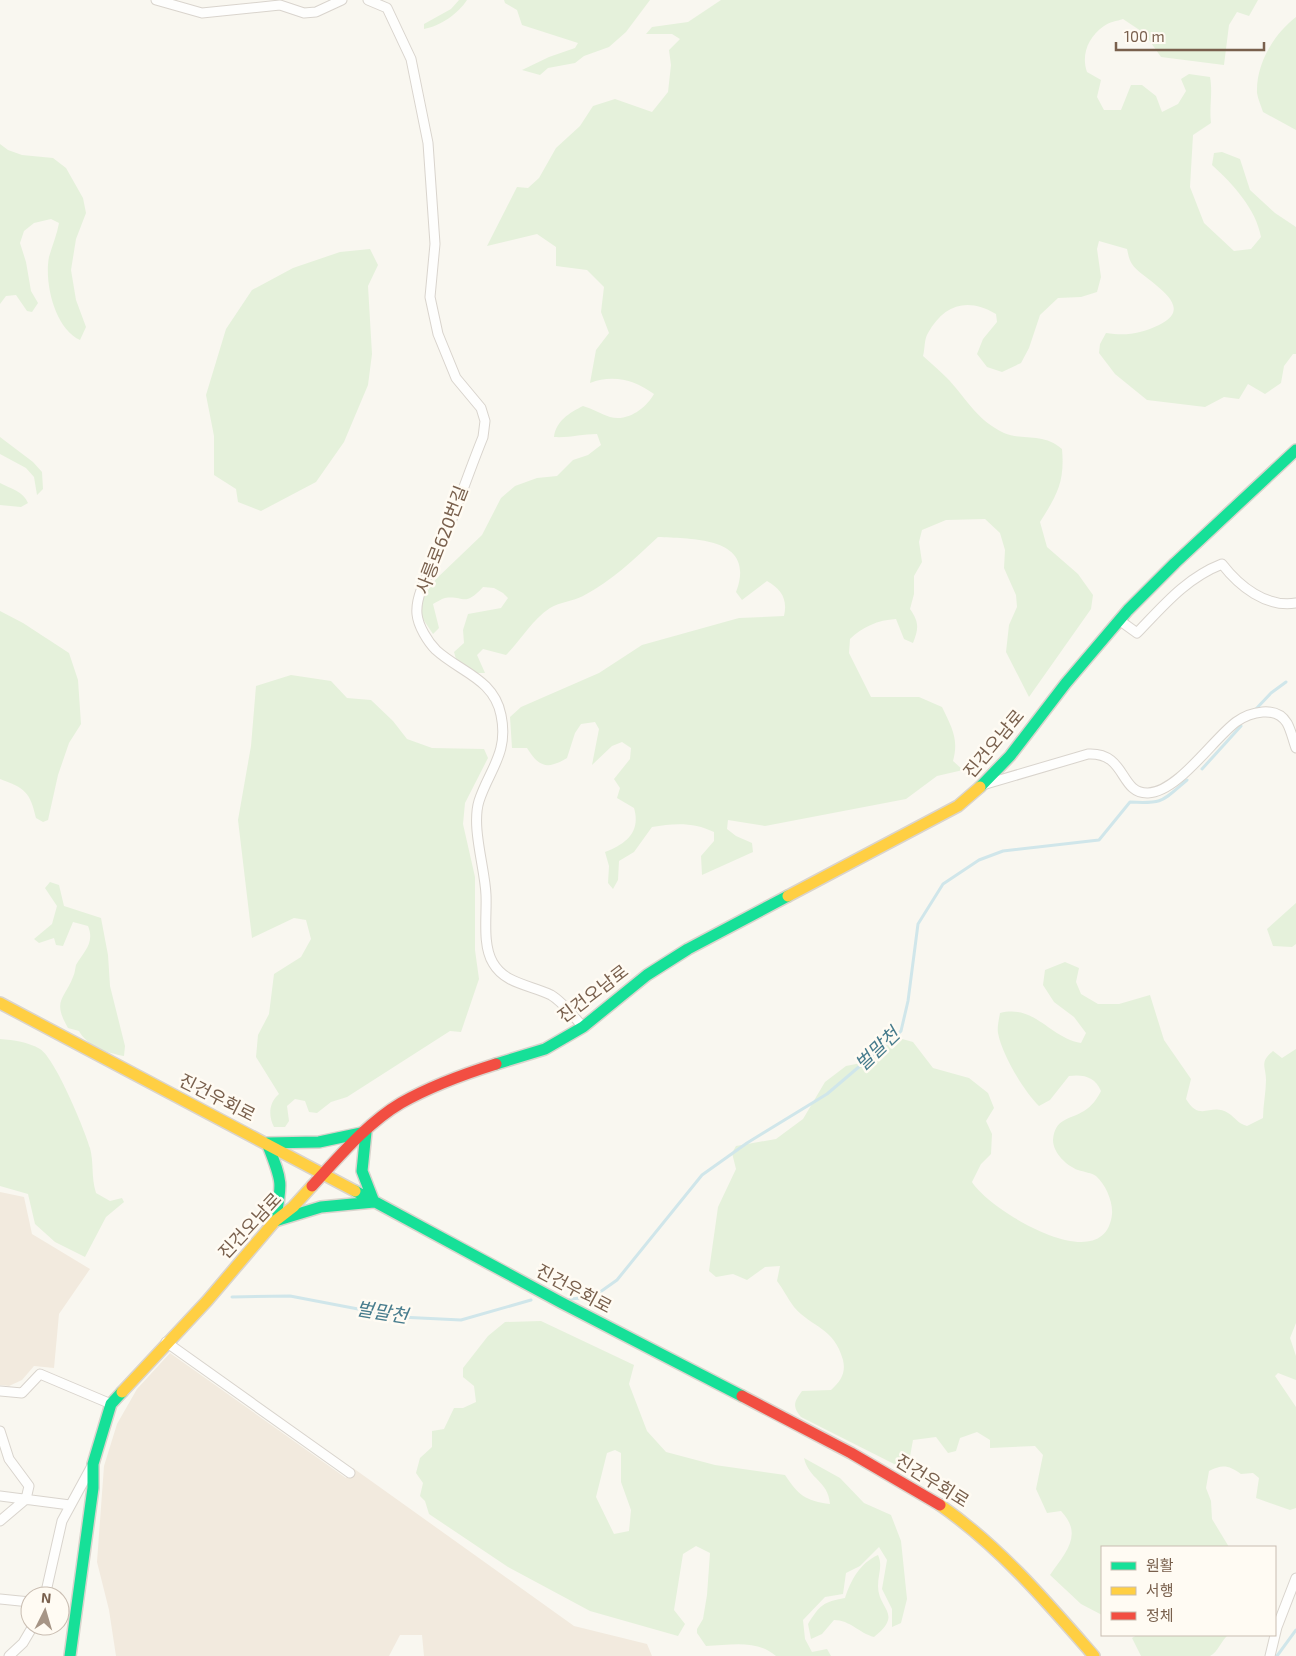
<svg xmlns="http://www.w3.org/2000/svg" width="1296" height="1656" font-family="'Exo 2','Noto Sans KR',sans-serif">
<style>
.residential{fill:#f2eade}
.green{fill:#e5f1db;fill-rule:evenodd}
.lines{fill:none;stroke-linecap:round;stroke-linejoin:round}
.stream{stroke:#d0e6ea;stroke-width:3}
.street-casing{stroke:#d9d4cd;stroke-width:11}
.fast-casing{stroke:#dad4cd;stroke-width:14}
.slow-casing{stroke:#dad4cd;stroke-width:14}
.jam-casing{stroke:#dad4cd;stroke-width:14}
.street{stroke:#fefefd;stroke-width:9}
.fast{stroke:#16e098;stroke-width:11}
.slow{stroke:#ffcf43;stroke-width:11}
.jam{stroke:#f24e42;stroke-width:11}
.labels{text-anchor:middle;stroke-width:5;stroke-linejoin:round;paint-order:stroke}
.street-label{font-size:18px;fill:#79604d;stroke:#fffbf3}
.water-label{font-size:19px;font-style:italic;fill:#467b8c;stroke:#fffbf3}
</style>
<rect width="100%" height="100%" fill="#f9f7f0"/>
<path class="residential" d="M0,1192l24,5 8,37 58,35 -31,45 -5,54 -20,-2 -12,14 -13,6 -9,-1z
M170,1353l176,125 7,-10 221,158 73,18 5,12h-228l-2,-21h-22l-11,21h-273l-7,-46 -12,-48 7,-96 13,-42 20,-35z"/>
<path class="green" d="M459,0h8c-9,14 -27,26 -43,29v-5l27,-15z
M504,0h146l-24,32 -17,15 -25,9 -9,7 -27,5 -8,7 -18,-5 27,-13 26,-9 3,-5 -56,-18 -5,-15 -12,-7z
M721,0h537l-9,16 -12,-4 -8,13 -5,40 -63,-8 -17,-24 -21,-14c-6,2 -14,3 -19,7 -16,11 -23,29 -17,46l14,8 -4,17 7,13h17l10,-25h11l14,11 6,16 16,-8 8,-13 -5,-12 8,-5 21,3c3,16 -1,30 1,46l-18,12 -3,52 14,36 30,28 17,-2 10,-12c-5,-28 -28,-53 -49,-72l2,-12 8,-1 18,7 10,31 25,23 21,14v127h-3l-9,12 -3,17 -16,11 -17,-10 -9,15 -15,-2 -19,10 -58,-7 -32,-26 -16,-21 1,-9 6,-11c20,3 34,1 53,-8 42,-20 -18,-46 -27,-61 -3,-4 -4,-11 -5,-15l-28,-8 -2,8 4,28 -4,15 -16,5 -23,1 -18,17 -11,33 -8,15 -19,9 -15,-5 -10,-13 6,-15 14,-17 -1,-8c-28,-17 -52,-10 -68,19 -4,6 -3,16 -5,23 9,8 18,16 26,24 19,21 28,40 55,53 18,8 39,-1 58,16 3,33 -5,46 -22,73l7,25 31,27 15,21 -2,14 -62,88 -23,-45 3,-27 8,-18 -1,-12 -12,-27 1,-18 -5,-17 -15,-14 -39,1 -24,10 -3,12 3,20 -8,14v18l-4,15c9,13 9,19 3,34l-9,-4 -8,-20c-18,1 -34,8 -46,20l-1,14 22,44h48l23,10c10,21 17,32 11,54l10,9 -26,6 -31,23 -141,27 -37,-6 -1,9 9,7 16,7 1,9 -51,23 -1,-19 13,-15v-9c-20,-10 -40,-9 -62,-5l-18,25 -15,9 -1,19 -5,9 -5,-6 1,-17 -4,-14c21,-8 36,-20 29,-44l-17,-10 3,-10 -6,-9 16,-20 1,-11 -9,-6 -10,4 -20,19 7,-36 -4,-7 -14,2 -6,9 -8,25c-20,12 -28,9 -40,-10h-15l-2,-31 11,-10 78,-34 43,-28 97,-27 45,-2c4,-17 -3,-27 -17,-35l-25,19 -6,-8c21,-55 -42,-53 -78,-55 -24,22 -46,44 -75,59 -10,5 -23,6 -33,12 -18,12 -29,32 -44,47l-23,-6 -6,6 8,18h-12l-16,-10 -3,-11 10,-9 -1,-13 5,-16 33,-6 7,-10 -5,-5 -9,-5 -11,-1c-19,21 -19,8 -38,11 -4,1 -8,4 -12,6l6,24 -6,6 -14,-21 2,-13 15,-21 46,-44 19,-37 14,-12 22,-8 20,-2 16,-16 15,-5 13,-10 -4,-11c-15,0 -28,4 -43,3 2,-16 15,-24 29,-31 10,3 18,8 27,11 18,5 36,-9 44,-23 -19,-14 -41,-20 -64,-11l6,-33 13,-17 -8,-21 3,-25 -17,-17 -31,-4v-19l-19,-13 -50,12 30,-59 11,1 11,-10 17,-30 24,-22 13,-20 22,-7 37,13 16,-20 3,-27 -2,-15 11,-11 -8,-5h-26l6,-7 36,-5z
M1296,17v113l-33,-18c-2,-6 -5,-13 -6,-19 -1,-30 17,-59 39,-76z
M0,144l8,6 14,5 31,3 13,10 17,30 3,15 -10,26 -5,31 5,30 10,27 -6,13c-25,-11 -36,-57 -31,-83 3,-11 8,-22 10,-34l-8,-4 -17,4 -10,8 -4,12 6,19 5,29 7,12 -6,9 -5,-1 -11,-16 -10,1 -6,8z
M370,249l8,16 -10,21 4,68 -4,31 -24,57 -28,40 -55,29 -23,-9 -2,-13 -22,-14v-39l-8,-41 20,-66 26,-39 41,-22 47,-16z
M0,437l33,25 9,10 1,17 -6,6 -3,-18 -8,-9 -26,-14z
M0,483c11,6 23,8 28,20l-7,4 -21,-2z
M0,611l23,12 46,30 9,27 3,44 -12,19 -11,32 -10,45 -5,2 -7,-4c-6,-26 -11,-30 -36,-39z
M291,675l40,6 16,17 24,2 22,21 14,18 25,9 52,1 4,9 -23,45 -2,21 12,53v73l4,29 -18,53 -11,-1 -103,66 -16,5 -14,11 -8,-1 -4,-11 -10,-2 -8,7 2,15 -4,6h-11c-6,-11 -5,-25 5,-33l-23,-37 2,-22 11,-21 5,-40 27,-17 10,-18 -5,-19 -12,-2 -42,20 -14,-118 13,-74 5,-60z
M50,882l9,3 5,21 37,12 7,37 2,31 15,60 -1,10c-17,-3 -37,-10 -45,-25l-11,-3c-16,-28 -4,-28 5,-51 2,-4 2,-8 3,-12 8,-14 19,-22 12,-39l-15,-4 -10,24 -7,-1 -2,-7 -15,5 -5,-4 18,-15 5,-18 -12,-18z
M1296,903v41l-4,3 -19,-1 -6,-17z
M1065,962l14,6 -3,14 5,12 17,10h21l31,-9 14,45 27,39 -5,20c14,24 25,3 42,14 8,5 9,10 19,13l16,-8c0,-13 3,-26 3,-38 0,-14 -7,-17 7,-29l9,7 14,-9v274l-6,15 6,18v24l-18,-7 -3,3 21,31v101l-6,2 -34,-12 3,-20 -6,-5 -12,1c-12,-9 -19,-10 -32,-3l-3,17 5,13 1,18 17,28h-127v68l-21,-11 -31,-29c15,-22 34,-40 11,-64l-14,2 -11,-24 7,-34 -8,-9 -45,2v-8l-13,-8 -17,6 -4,13 -8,2 -12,-16 -23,3 -4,22 -7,6 -101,-51c-9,-11 -7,-15 1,-26l29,-1c10,-9 15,-17 12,-30 -9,-33 -31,-32 -49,-53 -6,-8 -11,-18 -17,-26l3,-15 -15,1 -18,13 -14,-6 -17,3 -7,-6 9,-64 18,-38 -4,-16 4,-7 40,-7 27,-20 22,-37 21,-16 25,-5 24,-24 18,5 20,26 36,10 19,15 6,15 -8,13 6,13 -1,20 -10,10 -9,18c17,28 133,99 140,32 1,-12 -6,-29 -16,-38 -4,-3 -12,-4 -18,-6 -11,-4 -25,-17 -25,-30 2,-22 16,-20 31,-29 8,-5 13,-12 17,-20 -6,-14 -17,-17 -32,-15l-19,24 -11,6c-15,-15 -37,-51 -41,-73 -1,-6 1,-14 2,-20 35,-9 50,25 81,30l5,-10 -12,-16 -20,-15 -11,-17 2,-15z
M0,1039c14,1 28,3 40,10 15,9 45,81 50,99 4,15 1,29 6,45l14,8 12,-3 2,4 -18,15 -21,40 -30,-15 -20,-18 -7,-30 -28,-8z
M541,1321l93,44 -5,19 18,47 19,21 49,13 70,10c13,20 21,26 45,29 -2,-24 -21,-24 -26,-46l36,20 24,25 27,12 10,26 6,58 -6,24 -9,4v-18l-10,-20 5,-29 -8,-13 -19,19 -14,7 -3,21 -18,3 -22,23 2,19 7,13 15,-3 4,7h-55c-19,-17 -46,-11 -70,-10l-9,-13v-4l6,-10 4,-24 3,-42 -14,-7 -13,8 -9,56 11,14 -7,12 -88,-25 -82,-44 -79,-53 -4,-13 -5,-5 3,-13 -7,-10 4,-15 12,-11v-16l12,-2 10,-21h9l13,-6 -2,-16 -11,-9v-9l25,-32 17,-14zM615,1450l6,3v29l10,28 -2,21 -15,3 -18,-37 11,-44z
M878,1555c5,11 0,19 0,31 0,24 26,27 -4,51 -15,-4 -24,-17 -40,-17l-12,14 -11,5 -3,-15c12,-19 15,-22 37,-26 6,-18 15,-35 33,-43z
M1137,1635h91c-7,6 -10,17 -18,21h-69l-9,-18z"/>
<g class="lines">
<path class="stream" d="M1255,710l16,-17 15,-11
M1202,769l39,-43
M232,1297l58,-1 110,21 61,3 70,-20
M570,1299l23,-2 24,-17 85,-105 45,-32 80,-49 74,-63 7,-30 10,-77 25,-40 36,-24 24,-9 96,-11 31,-38c34,2 32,-1 57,-22
M1277,1656l19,-26"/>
<defs>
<path id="street" d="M156,0l46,13 78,-8 24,8 12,-1 26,-12
M368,0l19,8 24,51 17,84 7,101 -5,53 8,37 18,44 25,30 4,13 -2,16c-15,37 -28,76 -43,113 -8,19 -25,43 -23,64 1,12 11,28 19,36 24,22 58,29 65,65 8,38 -12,55 -22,86 -8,26 6,67 7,94 1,20 -4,50 7,68 12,21 38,22 58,32 12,7 23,22 32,32
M1119,620l18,13c26,-27 49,-55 85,-69 17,22 44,44 74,39
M986,784l102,-30c39,-2 31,40 60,39 30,-1 65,-54 88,-71 14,-10 40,-17 51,1 4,7 6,17 9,25
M166,1342l184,131
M0,1391l22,2 18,-19 71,30
M0,1431l9,28 20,27 -3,13 -26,22
M0,1496l70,9
M45,1596l17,-75 31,-57
M0,1599l30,3
M9,1656l14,-13 10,-17
M1270,1656l7,-29 19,-49"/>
<path id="fast" d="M980,787l30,-31 56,-73 62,-73 47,-47 121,-113
M496,1064l49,-15 38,-22 64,-52 41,-26 100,-53
M366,1132l-4,39 12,31 -53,5 -46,14c8,-40 7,-40 -8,-78l52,-1z
M355,1191l207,112 180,93
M70,1656l23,-168v-24l18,-60 11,-12"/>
<path id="slow" d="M788,896l170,-90 22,-19
M0,1003l355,188
M122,1392l85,-91 68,-80 18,-14 19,-21
M940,1505c60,42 106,96 154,151"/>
<path id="jam" d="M312,1186c26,-28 55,-63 89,-83 30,-17 63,-29 95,-39
M742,1396l109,57 89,52"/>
</defs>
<use href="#street" class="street-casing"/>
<use href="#fast" class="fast-casing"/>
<use href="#slow" class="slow-casing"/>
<use href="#jam" class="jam-casing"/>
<use href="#street" class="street"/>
<use href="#fast" class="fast"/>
<use href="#slow" class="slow"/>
<use href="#jam" class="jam"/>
</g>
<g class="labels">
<g class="street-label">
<text transform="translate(442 540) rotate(-69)" y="6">사릉로620번길</text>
<text transform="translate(994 744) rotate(-50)" y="6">진건오남로</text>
<text transform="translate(593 994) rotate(-37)" y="6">진건오남로</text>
<text transform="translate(217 1098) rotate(27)" y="6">진건우회로</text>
<text transform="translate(250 1226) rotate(-47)" y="6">진건오남로</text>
<text transform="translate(574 1289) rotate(28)" y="6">진건우회로</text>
<text transform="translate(932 1481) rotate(32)" y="6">진건우회로</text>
</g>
<g class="water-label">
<text transform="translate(877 1049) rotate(-44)" y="7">벌말천</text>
<text transform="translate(382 1312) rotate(9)" y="7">벌말천</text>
</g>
</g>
<rect x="1101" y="1546" width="175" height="90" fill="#fffbf3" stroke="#c9bdb1"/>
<rect x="1111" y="1562" width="25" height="8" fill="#16e098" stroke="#c9bdb1"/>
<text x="1146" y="1571" font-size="15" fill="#79604d">원활</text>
<rect x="1111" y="1587" width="25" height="8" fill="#ffcf43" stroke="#c9bdb1"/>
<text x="1146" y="1596" font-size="15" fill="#79604d">서행</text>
<rect x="1111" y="1612" width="25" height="8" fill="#f24e42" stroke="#c9bdb1"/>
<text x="1146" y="1621" font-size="15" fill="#79604d">정체</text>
<g transform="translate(45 1611) rotate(5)"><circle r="24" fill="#fffbf3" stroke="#c9bdb1"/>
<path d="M0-4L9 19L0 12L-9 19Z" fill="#a69586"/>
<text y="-8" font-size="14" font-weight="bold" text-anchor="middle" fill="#79604d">N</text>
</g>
<path d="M1116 42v8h148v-8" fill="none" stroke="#79604d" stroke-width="2.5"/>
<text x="1124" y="42" font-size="15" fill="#79604d" stroke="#fffbf3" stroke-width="4" paint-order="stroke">100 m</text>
</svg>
